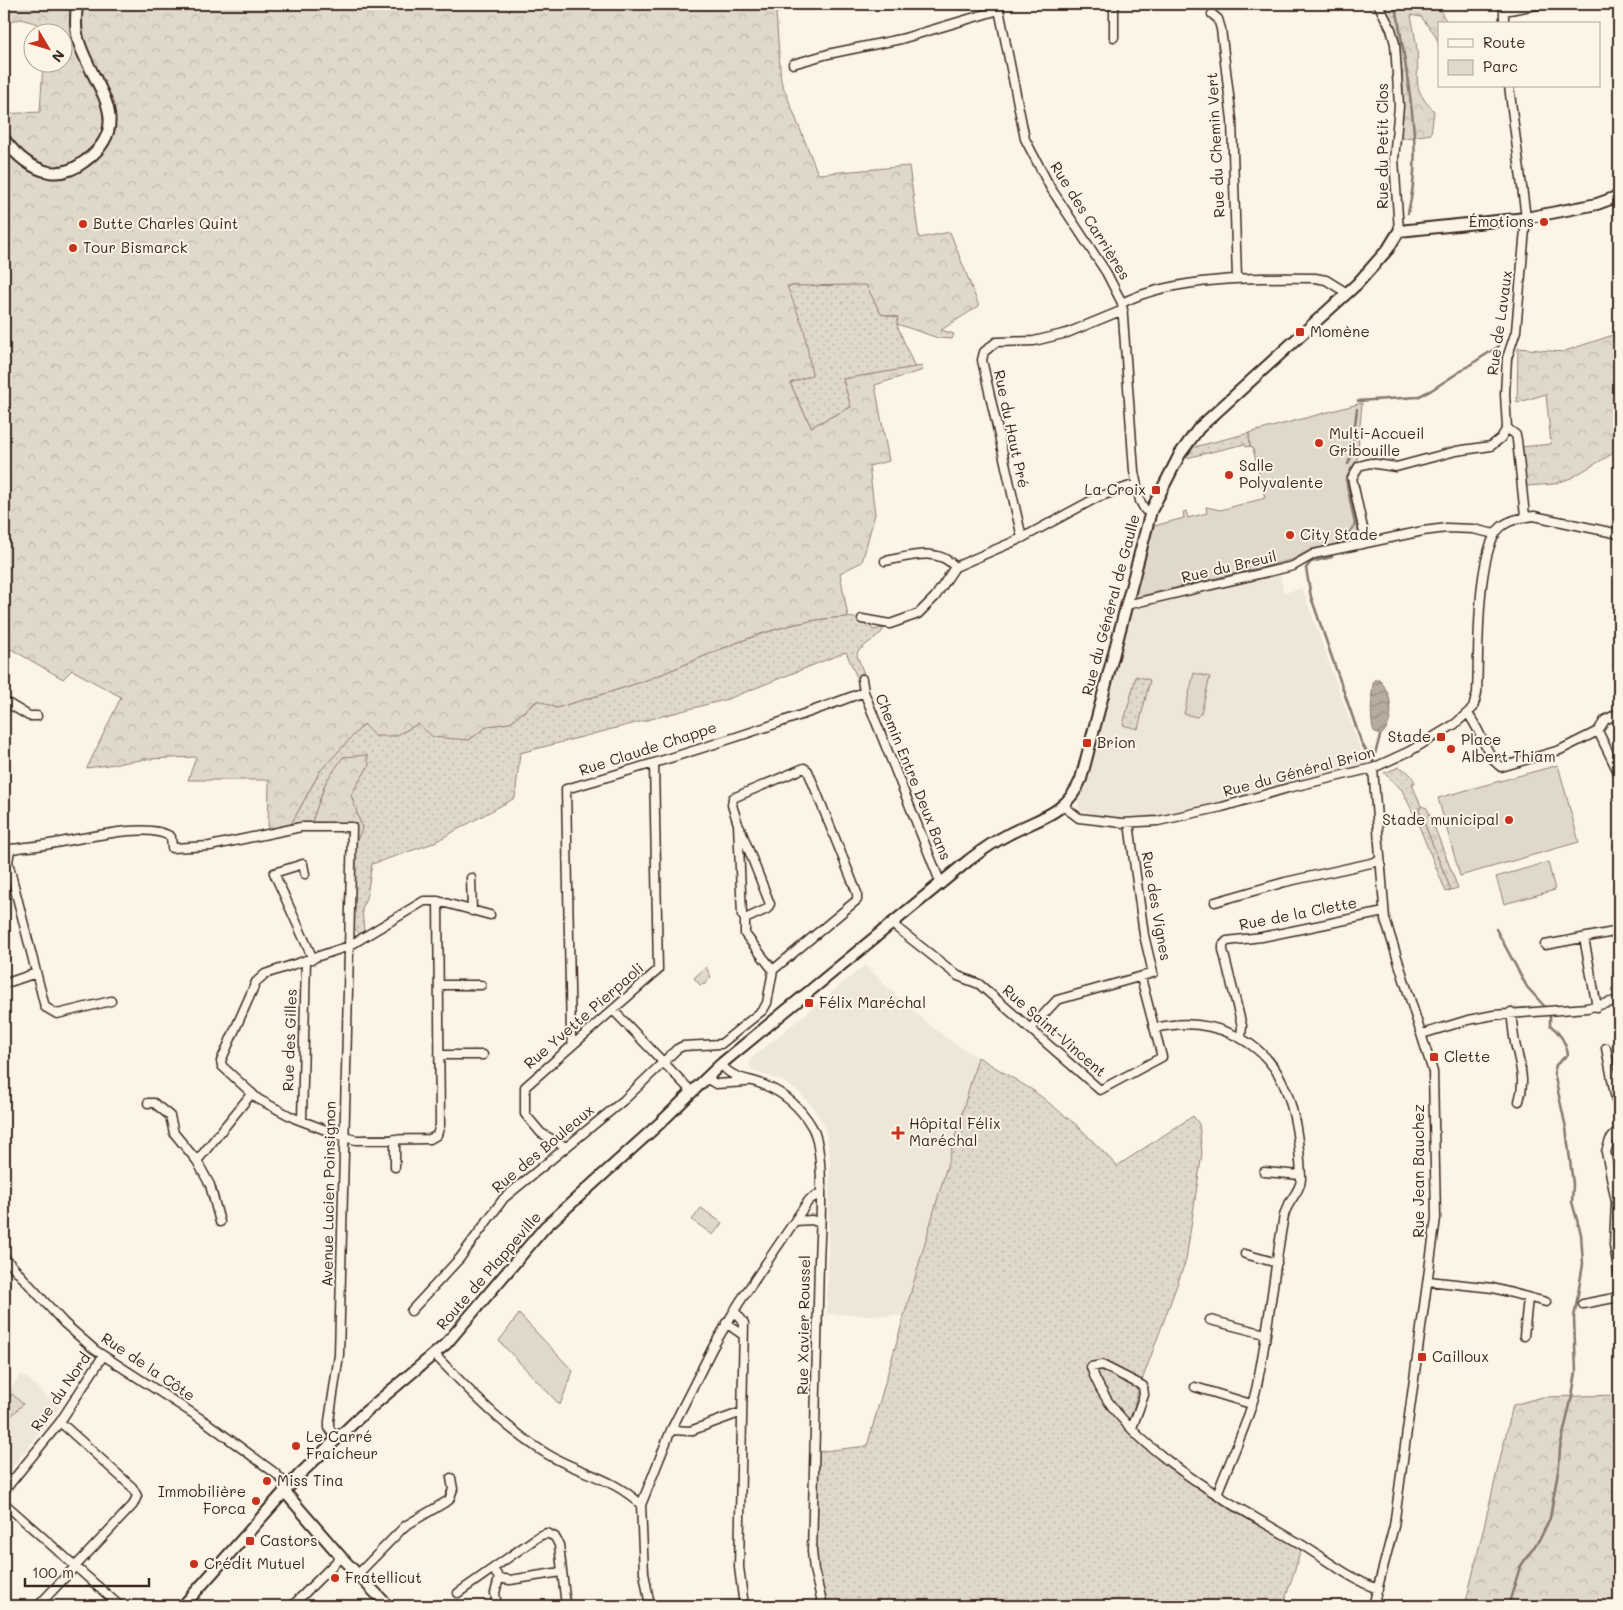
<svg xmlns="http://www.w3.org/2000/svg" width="1623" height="1610" font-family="Mali,sans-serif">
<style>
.built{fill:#eee6d6}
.grass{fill:url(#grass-dots);stroke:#8e8173}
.forest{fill:url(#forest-crowns);stroke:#8e8173}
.park{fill:#e0d8c8;stroke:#8e8173}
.water{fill:url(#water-waves);stroke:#85796b}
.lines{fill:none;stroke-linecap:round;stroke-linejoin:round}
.stream{stroke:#85796b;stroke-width:2.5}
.minor-casing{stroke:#3b2a1e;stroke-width:11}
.tertiary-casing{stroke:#3b2a1e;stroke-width:14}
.minor{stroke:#fcf5e5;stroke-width:8}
.tertiary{stroke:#fcf5e5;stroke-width:10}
.poi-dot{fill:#c8321e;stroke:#fcf5e5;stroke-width:2}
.labels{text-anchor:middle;stroke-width:4;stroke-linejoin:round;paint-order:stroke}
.street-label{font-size:15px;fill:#3b2a1e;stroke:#fcf5e5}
.poi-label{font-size:15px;fill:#3b2a1e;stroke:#fcf5e5;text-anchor:start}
</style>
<defs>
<pattern id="grass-dots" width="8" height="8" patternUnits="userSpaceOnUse" patternTransform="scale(1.25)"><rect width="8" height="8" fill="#e0d8c8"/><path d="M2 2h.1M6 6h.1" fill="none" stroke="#c1baab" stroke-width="1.8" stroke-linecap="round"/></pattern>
<pattern id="forest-crowns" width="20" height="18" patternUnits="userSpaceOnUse" patternTransform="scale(1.25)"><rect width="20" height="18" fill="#e0d8c8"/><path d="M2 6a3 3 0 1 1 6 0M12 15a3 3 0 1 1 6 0" fill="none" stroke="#c1baab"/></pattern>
<pattern id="water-waves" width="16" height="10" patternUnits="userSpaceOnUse" patternTransform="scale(1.25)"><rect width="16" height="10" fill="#b7ad9e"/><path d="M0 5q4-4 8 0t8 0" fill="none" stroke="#968d80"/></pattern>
</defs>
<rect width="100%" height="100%" fill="#fcf5e5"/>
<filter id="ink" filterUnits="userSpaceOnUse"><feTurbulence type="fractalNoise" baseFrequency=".02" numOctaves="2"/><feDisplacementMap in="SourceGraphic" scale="10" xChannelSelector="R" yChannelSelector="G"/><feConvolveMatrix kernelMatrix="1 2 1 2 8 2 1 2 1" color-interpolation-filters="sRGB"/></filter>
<g filter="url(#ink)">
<path class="built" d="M1280,573l4,20 18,-5 64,177 -75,17 -71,22 -56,12 -59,1 -26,-7 -1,-10 51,-192z
M865,965l38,37 39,33 50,32 -80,249 -85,-2 3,-151 -2,-20 -5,-20 -11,-17 -14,-15 -17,-11 -26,-8 -6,-7 2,-6 8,-7z
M22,1374l38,34 -53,65 -3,-3v-73z"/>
<path class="grass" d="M866,284l15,30 18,4 -2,7 18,43 -72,11 8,28 -40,20 -21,-44 -3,-97z
M1249,433l1,13 -4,1 -1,-3 -59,14 8,-11z
M848,617c10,2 20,2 25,13l11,-2 -3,5 -23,18 -1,4 8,22 -7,3 -12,-28 -118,47 -208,54 -5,45 -84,46 -59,20 -5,31 -5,14 2,22 -4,3 -11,-11 3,-85 10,-10 -11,-33 18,-30 -43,17 -16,45 -21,1 31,-57 44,-47 31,12 23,-12 51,16 19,-14 21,-3 30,-23 17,8c35,-11 72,-20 106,-34 61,-25 119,-55 186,-57z
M1136,676l14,4 -12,49 -15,-4z
M1399,767c8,4 13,7 16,16l-3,1 9,22 -2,4 32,80 -5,2 -30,-73 -14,-29 -18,-17z
M978,1057l56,34 45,36 38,39 76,-50 6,8 3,29 -16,107 -50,137 -4,21h-3l-3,6 78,65 98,58 -19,59h-460l-9,-36 1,-118 52,-6z"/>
<path class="forest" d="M4,4h806l-34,9 5,68 37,93 91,-8 10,72 31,-6 29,74 -38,24 13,4 -2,5 -14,-1 -41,-14 1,-7 -17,-3 -15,-29 -79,1 17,43 8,46 -22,8 21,44 40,-20 -8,-28 79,-13 1,4 -48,15 14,76 -20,5 6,48 -13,48 -22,11 8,44c-68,2 -125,32 -186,57 -34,14 -71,23 -106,34l-18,-8 -29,23 -21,3 -19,14 -36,-3 -15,-13 -23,12h-21l-10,-12 -44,47 -31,57 -21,2 1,-50h-81l8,-23 -48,2 -61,9 34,-71 -49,-27 -9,9 -59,-34v-531l36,-2 3,-49 19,-1v-30h-17v-6l-24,-7 -17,3z
M1382,4h58l-2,3 10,17h-9v20l-5,-11 -13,-16 -10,-2c2,12 5,24 6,35 3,30 -7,37 17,61l-3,23 -32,5c8,-45 5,-95 -17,-135z
M1619,333c0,18 -8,27 -5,46l5,3v68l-48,28 -17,6 -28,2 -5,-39 30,-3 -5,-50 -29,9 1,-55 44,4z
M367,755l2,10 -18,30 11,33 -4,10h-6v-11h-42l16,-45 17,-25z
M1421,806l6,2 31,80 -7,2 -32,-80z
M1619,1395v211h-154l48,-201 29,-8z"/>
<path class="park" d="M1362,403l-5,57 -7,9 8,61 -2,8 -4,3 -40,8 -21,11 -158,38 21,-72 30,-8 -1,-6 3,-1 2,7 19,-5 -1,-6 14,3 45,-12 -12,-49 -3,-3 -1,-13z
M1194,673l16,4 -9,36 -4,4 -13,-3z
M1558,765l21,77 -119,34 -22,-78z
M1548,862l7,28 -51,14 -8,-27z
M706,967l5,10 -6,7 -5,1 -6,-7z
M701,1208l21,15 -9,12 -21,-15z
M519,1314l54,57 -13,34 -61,-64z
M12,1394l11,10 -15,15 -4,-4v-12z"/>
<path class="water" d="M1374,680h5c14,13 17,43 1,56 -1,-1 -5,-4 -6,-5 -4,-6 -3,-43 0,-51z"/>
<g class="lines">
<path class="stream" d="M1393,4l5,13c9,63 26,133 10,196
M1358,401l59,-4 13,-6 69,-45
M1348,464l3,-7 6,-48
M1337,544c4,-9 15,-10 18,-20l-9,-45
M1332,557l-21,5 -5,6 5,29 51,147 11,18
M1373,761l7,-25
M1496,929l31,58 19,21
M1417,1603l12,3
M1508,1606l12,-39 21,-30 9,-19 9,-53 1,-17 12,-52 4,-24 -2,-54 9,-54 -2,-30 -9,-32 1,-18 -7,-56 -12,-55 2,-8 12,-11c-2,-11 -9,-22 -18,-29v-10"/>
<defs>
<path id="minor" d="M998,4l27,135 25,48 56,85 16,31 12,168 6,30 5,9 6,1
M1378,4l13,25 4,15 4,62 -5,53 5,72
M1502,4l2,7v13
M1504,11l38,-7
M1212,14l6,5 3,10 11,91 5,158
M1114,37v-33
M793,64l35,-10 73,-15 98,-29
M1122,303c50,-26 138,-26 193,-25l11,2 21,13
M1507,428l9,7 1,5 8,76
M1022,538l-40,-178 2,-8 12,-10 38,-1 33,-8 56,-23
M1366,542l-14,-64 7,-12 11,-3 26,4 60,-16 35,-5 10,-8 6,-10 -2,-34 2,-36 9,-27 10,-113 -17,-132
M885,561c23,-4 52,-15 70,6
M1126,605l167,-39 21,-12 109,-23 24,-3 26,1 22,5
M862,619l28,5 28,-10 17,-17 20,-30 67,-29 76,-41 38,-13
M862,679l2,13 77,192
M4,701l25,15h8
M1468,714c12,14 19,44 33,53l59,-17 38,-19 7,-11 14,-7
M1598,731l21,43
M1063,806l16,12 43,5 36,-2 64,-14 66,-19 85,-20 37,-17 45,-27 18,-16 4,-15c2,-35 -2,-146 25,-167 9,-7 22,-9 32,-10l85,18
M740,828l30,76 -3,5 -22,10v15l28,36
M4,846c8,5 13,2 22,1 34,-1 119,-29 145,-10l1,11 38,-2 91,-19h51l-13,528 -10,66v7l7,11
M10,850l-2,12 37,145 12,7 54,-13
M305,874l-2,-10 -29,9 39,86
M471,878l1,33
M438,901l2,224 -3,10 -7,4 -74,1 -12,-3 -50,-19 -36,-19 -36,-33 -1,-5 35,-79 9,-8 84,-28 75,-45h14l52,14
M1215,902l70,-20 95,-21
M892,924l66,52 21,8 121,106 62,-33 -21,-79
M1584,938l13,69
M1545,945l74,-14
M4,984l32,-11
M439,985h42
M613,1010l79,82
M1511,1012c2,13 2,27 6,39 4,18 8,32 2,50
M1155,1028c53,-13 110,9 131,62 10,26 14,61 15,89 0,12 -15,24 -17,37 -10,54 -15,110 -26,164 -6,35 -28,80 -41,114
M1030,1029l27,-29 96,-27 -9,-38 -15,-112
M1422,1034l46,-14 26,-5 93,-7 32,-8
M1241,1037l1,-11 -19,-76v-5l4,-4 35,-4 122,-25
M573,1044l-2,-7 -5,-248c101,-29 201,-60 298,-97
M1606,1048l13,67 -1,16
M439,1055h44
M721,1064c12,16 27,14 43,21 20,8 37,23 48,42 14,24 8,104 7,135 -2,97 -4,193 -7,289l2,19 9,36
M706,1078l10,6 30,-2
M148,1103h6l16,13 4,17 23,28 13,24 10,37
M302,1120l4,-160
M1619,1130l-9,10 -4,12 10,50 -2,43 5,30
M395,1139v28
M566,1147l-25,-14 -16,-19v-27l133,-117 -4,-206
M197,1161l55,-68
M1264,1172l37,3
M795,1221l17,-1 8,3
M1245,1254l32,9
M4,1257l60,66 31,27 111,72 69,51 13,13
M1428,1281l65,7 53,14
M1583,1304l36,-7
M734,1310l10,13 -5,244 5,39
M411,1311l49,-53 44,-60 120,-98 53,-51 6,-3 38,-2 42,-34 4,-7 6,-33 84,-70v-7l-49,-122 -4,-3 -71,30 -1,7 6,19 4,91 3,4
M1210,1320l55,14
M726,1323l17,12
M1524,1336l4,-38
M435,1355c34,35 70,74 112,99 31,19 68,24 94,51l30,-75 42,-83 26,-44 70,-103 10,-6
M1195,1387l56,17
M1132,1428l12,-33 -1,-9 -41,-21 -11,2c23,76 143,138 208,176 25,15 51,36 79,46
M671,1430l19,1 52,-19
M4,1491l56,-69 43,-66
M4,1503l116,103
M641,1505l3,68 6,33
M493,1569l6,9 11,2 51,-8
M357,1575l48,-49 44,-26 4,-11 -2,-11
M458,1593l81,-57 8,-3 8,4 4,8 7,61
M38,1606l95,-101 4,-9 -5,-9 -72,-65
M292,1606l49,-49
M497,1606l-2,-13 4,-15
M1373,1606l21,-80 42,-308 -3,-146 -48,-153 -12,-151"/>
<path id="tertiary" d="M4,139c11,15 26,29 45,33 13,2 26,-3 36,-11 56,-41 0,-82 -8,-127 -2,-9 -1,-20 0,-30
M284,1491l57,66 47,49
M183,1606l117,-132 63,-60 83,-70 99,-117 115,-104 61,-59 248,-204c13,-10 26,-19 40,-26 30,-16 58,-20 72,-55l70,-268 29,-57 19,-26 158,-144 31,-35 11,-18 127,-13 71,-14 22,-8"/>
</defs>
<use href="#minor" class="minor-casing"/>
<use href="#tertiary" class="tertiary-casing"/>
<use href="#minor" class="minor"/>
<use href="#tertiary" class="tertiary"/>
</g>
</g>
<g class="poi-dot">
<circle cx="1544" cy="222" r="5"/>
<circle cx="83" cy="224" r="5"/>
<circle cx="73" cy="248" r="5"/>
<rect x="1295" y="327" width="10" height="10" rx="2.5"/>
<circle cx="1319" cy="443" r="5"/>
<circle cx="1229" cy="475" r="5"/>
<rect x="1151" y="485" width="10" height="10" rx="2.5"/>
<circle cx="1290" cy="535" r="5"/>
<rect x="1436" y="732" width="10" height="10" rx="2.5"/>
<rect x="1082" y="738" width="10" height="10" rx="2.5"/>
<circle cx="1451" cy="749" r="5"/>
<circle cx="1509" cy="820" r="5"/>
<rect x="804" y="998" width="10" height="10" rx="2.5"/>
<rect x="1429" y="1052" width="10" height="10" rx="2.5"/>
<path d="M895.5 1125.5h5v5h5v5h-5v5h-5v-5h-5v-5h5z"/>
<rect x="1417" y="1352" width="10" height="10" rx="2.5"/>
<circle cx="296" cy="1446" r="5"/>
<circle cx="267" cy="1481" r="5"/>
<circle cx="256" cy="1501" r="5"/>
<rect x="245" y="1536" width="10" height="10" rx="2.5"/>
<circle cx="194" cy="1564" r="5"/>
<circle cx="335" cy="1578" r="5"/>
</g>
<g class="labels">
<g class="street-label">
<text transform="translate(1216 145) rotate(-93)" y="5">Rue du Chemin Vert</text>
<text transform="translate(1383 146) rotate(-90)" y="5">Rue du Petit Clos</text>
<text transform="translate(1090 221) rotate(58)" y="5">Rue des Carrières</text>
<text transform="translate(1500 323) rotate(-82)" y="5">Rue de Lavaux</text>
<text transform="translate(1011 429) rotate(78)" y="5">Rue du Haut Pré</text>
<text transform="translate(1229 567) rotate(-13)" y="5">Rue du Breuil</text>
<text transform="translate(1111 605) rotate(-75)" y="5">Rue du Général de Gaulle</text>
<text transform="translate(648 749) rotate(-18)" y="5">Rue Claude Chappe</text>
<text transform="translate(1299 772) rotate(-15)" y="5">Rue du Général Brion</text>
<text transform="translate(913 777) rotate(68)" y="5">Chemin Entre Deux Bans</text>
<text transform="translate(1156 906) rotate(80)" y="5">Rue des Vignes</text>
<text transform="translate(1298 914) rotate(-11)" y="5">Rue de la Clette</text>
<text transform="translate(584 1016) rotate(-41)" y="5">Rue Yvette Pierpaoli</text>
<text transform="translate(1054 1031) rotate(41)" y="5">Rue Saint-Vincent</text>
<text transform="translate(290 1040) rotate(-88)" y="5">Rue des Gilles</text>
<text transform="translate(543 1149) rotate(-40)" y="5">Rue des Bouleaux</text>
<text transform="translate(1419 1171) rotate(-90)" y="5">Rue Jean Bauchez</text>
<text transform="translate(329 1194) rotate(-89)" y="5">Avenue Lucien Poinsignon</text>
<text transform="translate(489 1271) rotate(-49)" y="5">Route de Plappeville</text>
<text transform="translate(804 1325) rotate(-89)" y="5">Rue Xavier Roussel</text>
<text transform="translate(148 1367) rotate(34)" y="5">Rue de la Côte</text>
<text transform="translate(61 1392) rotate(-55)" y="5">Rue du Nord</text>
</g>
<g class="poi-label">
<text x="1534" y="227" text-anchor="end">Émotions</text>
<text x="93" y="229">Butte Charles Quint</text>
<text x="83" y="253">Tour Bismarck</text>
<text x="1310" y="337">Momène</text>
<text x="1329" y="439">Multi-Accueil<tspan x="1329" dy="17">Gribouille</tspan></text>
<text x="1239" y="471">Salle<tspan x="1239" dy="17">Polyvalente</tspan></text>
<text x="1146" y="495" text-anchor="end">La Croix</text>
<text x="1300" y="540">City Stade</text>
<text x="1431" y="742" text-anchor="end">Stade</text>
<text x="1461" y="745">Place<tspan x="1461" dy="17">Albert Thiam</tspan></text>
<text x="1097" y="748">Brion</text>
<text x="1499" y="825" text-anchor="end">Stade municipal</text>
<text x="819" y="1008">Félix Maréchal</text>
<text x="1444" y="1062">Clette</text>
<text x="909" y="1129">Hôpital Félix<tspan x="909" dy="17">Maréchal</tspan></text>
<text x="1432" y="1362">Cailloux</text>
<text x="306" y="1442">Le Carré<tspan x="306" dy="17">Fraicheur</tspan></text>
<text x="277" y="1486">Miss Tina</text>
<text x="246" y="1497" text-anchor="end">Immobilière<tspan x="246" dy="17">Forca</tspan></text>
<text x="260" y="1546">Castors</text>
<text x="204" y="1569">Crédit Mutuel</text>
<text x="345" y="1583">Fratellicut</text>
</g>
</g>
<rect width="1623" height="1610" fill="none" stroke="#fcf5e5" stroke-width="20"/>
<rect x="10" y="10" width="1603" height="1590" fill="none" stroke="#3b2a1e" stroke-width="2" filter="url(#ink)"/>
<rect x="1438" y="22" width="162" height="65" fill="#fcf5e5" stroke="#afa495"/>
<rect x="1448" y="39" width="25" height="8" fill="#fcf5e5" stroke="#afa495"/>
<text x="1483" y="48" font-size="15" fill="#3b2a1e">Route</text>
<rect x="1448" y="60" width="25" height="15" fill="#e0d8c8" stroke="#afa495"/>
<text x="1483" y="72" font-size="15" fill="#3b2a1e">Parc</text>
<g transform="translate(48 48) rotate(128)"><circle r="24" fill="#fcf5e5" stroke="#afa495"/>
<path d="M0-4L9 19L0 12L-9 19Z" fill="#c8321e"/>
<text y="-8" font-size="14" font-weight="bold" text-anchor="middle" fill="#3b2a1e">N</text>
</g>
<path d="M25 1578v8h124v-8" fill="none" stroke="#3b2a1e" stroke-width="2.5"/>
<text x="32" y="1578" font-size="15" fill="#3b2a1e" stroke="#fcf5e5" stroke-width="4" paint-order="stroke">100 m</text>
</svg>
